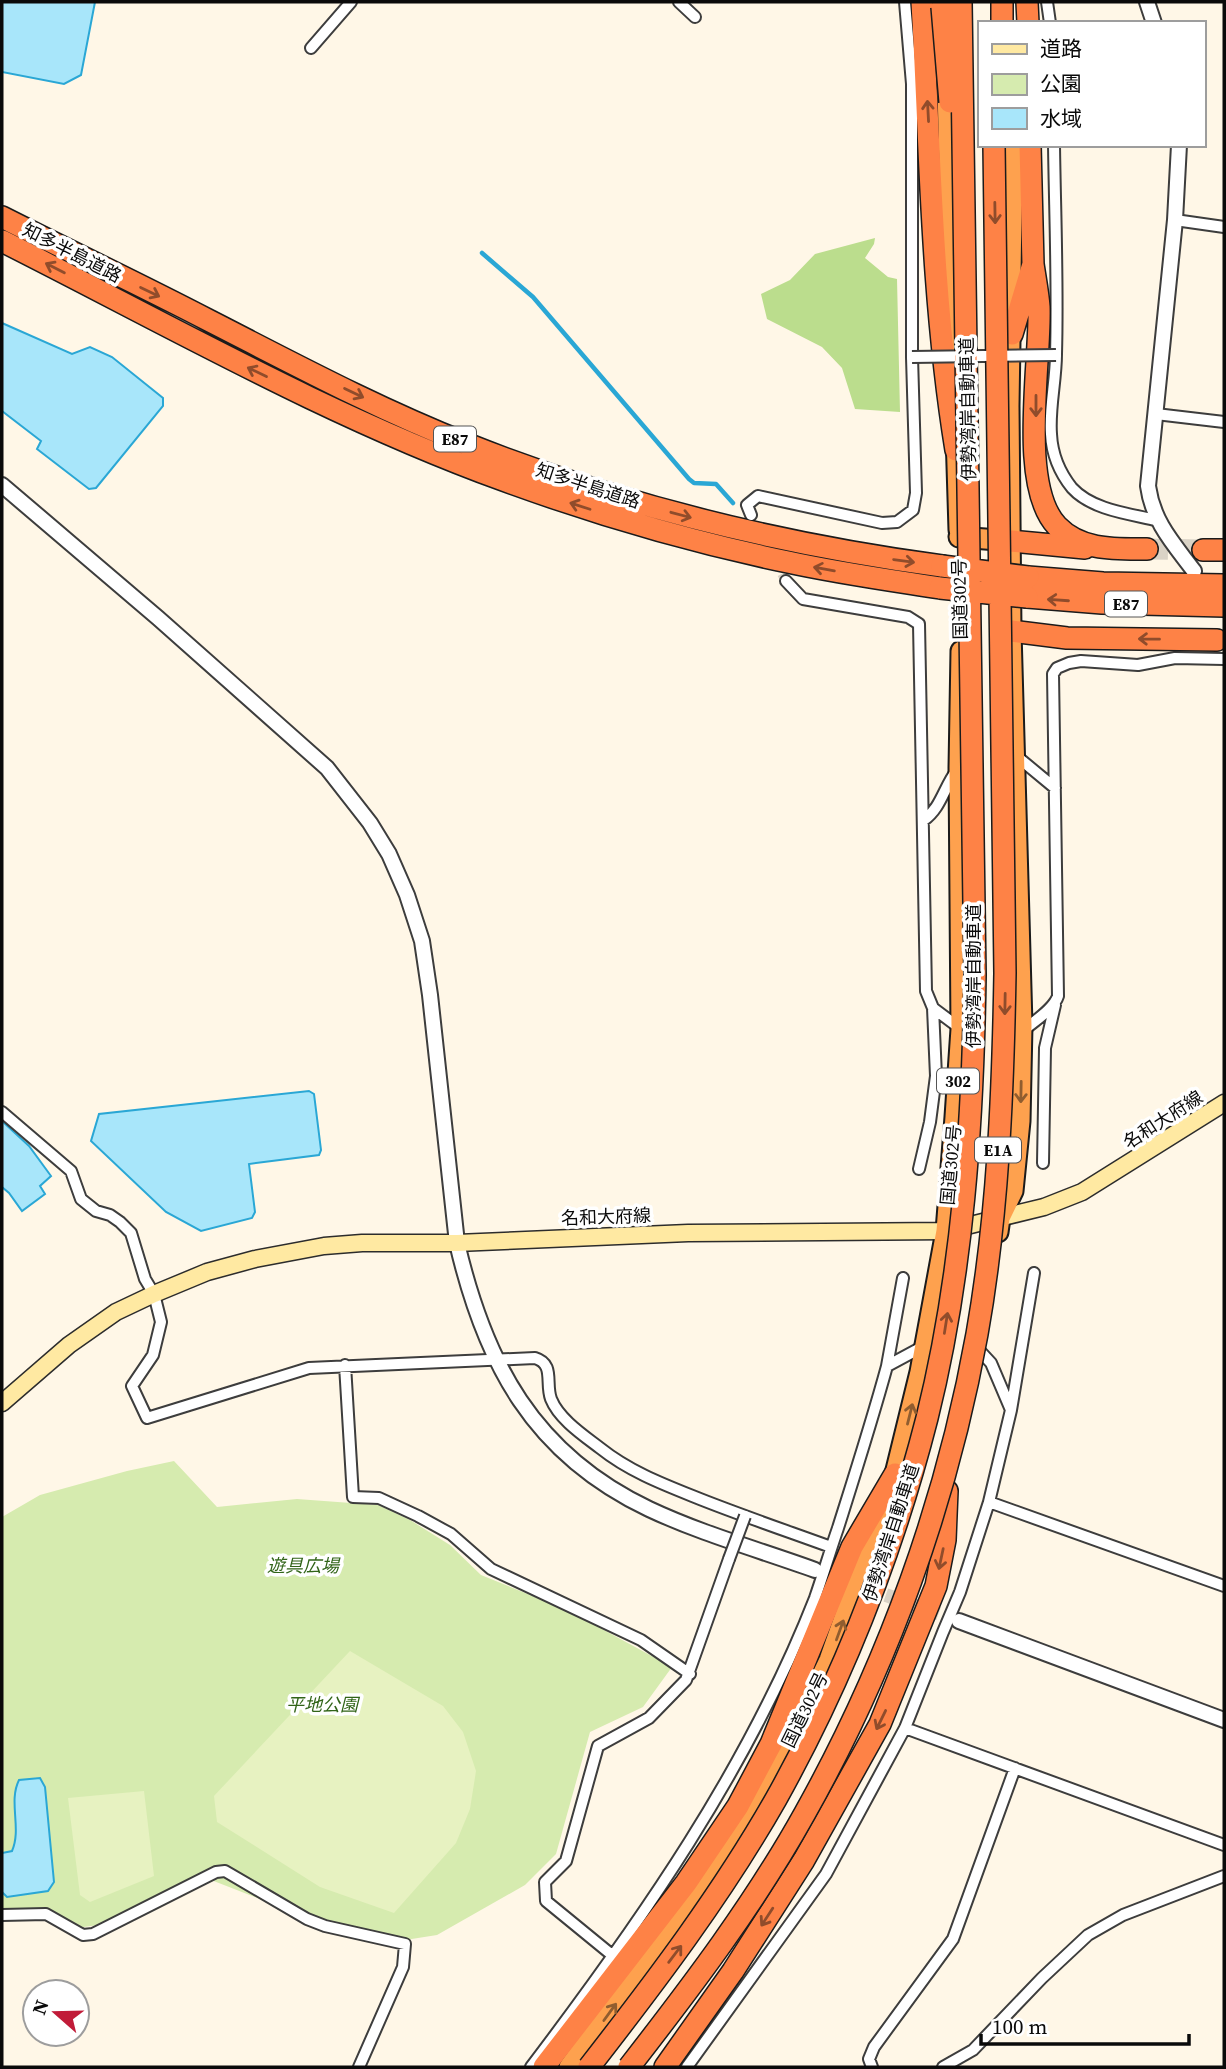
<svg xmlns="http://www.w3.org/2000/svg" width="1226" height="2069" font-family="'Source Serif 4','Noto Sans JP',serif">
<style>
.green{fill:#d6ebaf}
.forest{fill:#bbdd8d}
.pitch{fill:#e7f2c1}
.water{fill:#a8e6fa;stroke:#2aa7d5;stroke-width:2}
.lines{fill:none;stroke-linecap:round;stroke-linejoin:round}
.stream{stroke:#2aa7d5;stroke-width:4.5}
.minor-tunnel{stroke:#dad3c6;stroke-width:10;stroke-dasharray:10 5;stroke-linecap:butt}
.tertiary-tunnel{stroke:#dad3c6;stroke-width:14;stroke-dasharray:14 7;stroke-linecap:butt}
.motorway-tunnel{stroke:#dad3c6;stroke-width:21;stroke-dasharray:21 10;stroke-linecap:butt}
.minor-casing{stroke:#3d3d3d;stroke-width:14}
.tertiary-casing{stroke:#3d3d3d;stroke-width:18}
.secondary-casing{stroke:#2c2c2c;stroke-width:19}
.trunk-casing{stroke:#1b1b1b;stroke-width:23}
.motorway-casing{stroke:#1b1b1b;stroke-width:24}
.minor{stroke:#fff;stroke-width:10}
.tertiary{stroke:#fff;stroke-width:14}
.secondary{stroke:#ffe9a2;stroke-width:16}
.trunk{stroke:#fea14e;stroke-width:19}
.motorway{stroke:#fe8246;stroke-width:21}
.minor-bridge-casing{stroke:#3d3d3d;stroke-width:14;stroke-linecap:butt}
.motorway-bridge-casing{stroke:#1b1b1b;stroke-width:24;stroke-linecap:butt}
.minor-bridge{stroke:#fff;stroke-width:10}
.motorway-bridge{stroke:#fe8246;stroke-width:21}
.oneway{stroke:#904c2b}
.oneway2{stroke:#905d2f}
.labels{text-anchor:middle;stroke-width:7;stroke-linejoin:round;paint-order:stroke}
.shield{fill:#fff;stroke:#545454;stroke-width:2}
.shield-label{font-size:16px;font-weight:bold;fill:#0a0a0a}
.street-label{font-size:18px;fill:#0a0a0a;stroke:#fff}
.park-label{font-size:18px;font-style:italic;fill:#316418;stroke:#fff}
</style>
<rect width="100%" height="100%" fill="#fff7e7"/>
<path class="green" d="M174,1461l43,46 80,-8 81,6 32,15 40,25 31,30 86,35 105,57 -29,40 -53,25 -34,122 -31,31 -88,50 -38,6 -63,-12 -130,-51 -94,45 -35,5 -41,-11 -34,1v-401l38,-22 87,-24z"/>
<path class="forest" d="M875,238l-1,6 -9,14 23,19 9,2 3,133 -45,-3 -13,-41 -20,-21 -55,-28 -6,-25 29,-14 25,-26z"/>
<path class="pitch" d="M350,1651l93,55 20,26 13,39 -6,38 -14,34 -62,70 -74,-26 -103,-65 -3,-26z
M144,1791l10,85 -64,26 -10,-7 -12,-97z"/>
<path class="water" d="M2,2h93l-14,73 -17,9 -62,-12z
M2,323l70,31 18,-7 22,10 51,41v8l-67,82 -7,1 -52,-40 4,-8 -39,-30z
M309,1091l5,3 7,56 -2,5 -70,9 6,48 -3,6 -51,13 -35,-19 -75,-71 8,-27z
M2,1121l27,25 22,30 -11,10 5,8 -23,17 -13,-18 -7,-6z
M40,1778l5,9 9,95 -6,9 -41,6 -5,-5v-39l10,-2c10,-23 -4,-49 7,-71z"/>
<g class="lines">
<path class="stream" d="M482,253l51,44 156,182 5,4 22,1 17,19"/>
<path class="minor-tunnel" d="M761,534l25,47"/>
<path class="tertiary-tunnel" d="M866,1588l93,33"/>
<path class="motorway-tunnel" d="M1147,549l56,1"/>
<defs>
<path id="minor" d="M679,2l16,15
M1047,2l3,21
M311,48l40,-46
M1054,145c1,70 4,140 2,209 0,27 -7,54 -5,80 1,20 9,39 21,54 20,22 58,26 84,32
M1175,220l49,7
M1156,414l68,8
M751,515l-4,-10 11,-9 124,27 15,-1 16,-12 3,-17 -4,-136v-273l-7,-82
M786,581l17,18 105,18 11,7 7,367 7,17 28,21
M1014,754l41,34
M924,820c17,-12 20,-33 33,-50
M1023,1031c11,-10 31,-22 35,-35l-5,-322 4,-6 12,-5 12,-2 57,4 37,-7 49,1
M2,1112l69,59 10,28 15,12 14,4 10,7 11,11 14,46 9,15 7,28 -8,33 -21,31 15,32 162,-50 226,-10c20,6 10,25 16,41 8,20 32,36 49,49 30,24 65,37 100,51 43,17 87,32 131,48
M1043,1163l2,-115 10,-43
M919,1169l11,-47 6,-46 -3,-68
M345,1365l8,132 26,1 39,18 33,18 40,35 150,71 49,34
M887,1366l16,-88
M1011,1410l23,-137
M989,1502l235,84
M905,1728l319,117
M2,1915l44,-1 37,21 10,-1 123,-62 9,-1 82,48 18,7 80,18 -2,23 -44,100
M612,1955l-66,-54 -1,-19 21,-21 32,-115 51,-28 37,-38 43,-121
M531,2067c110,-145 217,-298 284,-469 8,-23 15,-47 23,-70 17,-54 34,-107 49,-162l39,-21
M687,2067l139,-193 79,-146 38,-96 17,-40 29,-90 22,-92 -20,-47 -13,-14
M872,2067l-3,-8 5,-12 79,-108 62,-171
M943,2067l30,-17 69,-72 46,-43 35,-20 101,-39"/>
<path id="tertiary" d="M1147,2l7,21
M1179,145l-4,75 -27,266c5,36 25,57 46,85
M2,485l156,133 169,150 43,55 19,31 18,41 15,46 8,54 27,248c28,120 76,211 192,266 53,25 111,41 166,61
M959,1621l265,99"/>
<path id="secondary" d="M2,1403l67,-58 47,-33 38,-18 53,-22 48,-13 69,-13 38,-3h95l231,-10 258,-2 98,-24 38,-15 142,-89"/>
<path id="trunk" d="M947,87l7,289
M956,434l3,96
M959,537l52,4
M998,1232l2,-14 13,-27 7,-70 2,-96 -11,-394 -2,-225 4,-261
M569,2067l158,-221 58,-93 44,-93 66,-186 25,-102 26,-141 9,-114 6,-88 -2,-261 2,-117"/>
<path id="motorway" d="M922,2c8,149 10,301 34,448
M1027,2l1,21
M1002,23v-21
M2,217c69,35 139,68 208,104 84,43 168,88 257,123 153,61 312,100 475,122
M2,241c165,83 327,176 501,239 93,34 189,62 285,82 50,11 101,18 152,26
M1033,264c2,14 5,29 6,43 2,55 -21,178 18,219 24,25 58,23 90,23
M1012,334l21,-70 -3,-119
M1011,541l74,7
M1203,550h21
M1028,577l75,6 121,2
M1027,597l75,6 122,3
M1011,631l56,7 150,2
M544,2067l142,-184 52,-77 33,-62 81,-197 43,-73
M665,2067l68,-96 71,-111 76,-136 56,-138 9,-46 2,-49"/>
</defs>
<use href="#minor" class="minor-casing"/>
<use href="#tertiary" class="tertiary-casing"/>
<use href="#secondary" class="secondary-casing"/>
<use href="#trunk" class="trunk-casing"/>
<use href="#motorway" class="motorway-casing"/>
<use href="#minor" class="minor"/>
<use href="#tertiary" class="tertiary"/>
<use href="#secondary" class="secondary"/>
<use href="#trunk" class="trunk"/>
<use href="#motorway" class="motorway"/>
<defs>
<path id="minor-bridge" d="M912,357l144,-2
M729,1559l16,-43"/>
<path id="motorway-bridge" d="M942,7l8,95
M942,566l86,11
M940,588l87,9
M589,2067c67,-86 133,-173 187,-268 67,-120 117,-248 151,-381 36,-144 46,-296 48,-443l-14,-973
M629,2067c63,-81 126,-164 176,-254 83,-148 142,-312 172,-479 21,-118 26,-241 28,-361l-11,-828"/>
</defs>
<use href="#minor-bridge" class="minor-bridge-casing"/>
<use href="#motorway-bridge" class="motorway-bridge-casing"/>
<use href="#minor-bridge" class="minor-bridge"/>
<use href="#motorway-bridge" class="motorway-bridge"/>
</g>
<defs><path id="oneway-shaft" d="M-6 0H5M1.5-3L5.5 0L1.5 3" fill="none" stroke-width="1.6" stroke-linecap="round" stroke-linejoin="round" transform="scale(1.75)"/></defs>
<g class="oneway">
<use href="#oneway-shaft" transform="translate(928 111) rotate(-93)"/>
<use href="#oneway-shaft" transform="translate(995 213) rotate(89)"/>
<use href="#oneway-shaft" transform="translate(55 268) rotate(-153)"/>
<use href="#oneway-shaft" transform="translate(150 292) rotate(26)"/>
<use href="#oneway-shaft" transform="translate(257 372) rotate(-154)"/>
<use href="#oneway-shaft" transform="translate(354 393) rotate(26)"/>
<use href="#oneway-shaft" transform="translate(1036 406) rotate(90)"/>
<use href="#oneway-shaft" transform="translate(580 506) rotate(-162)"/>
<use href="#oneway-shaft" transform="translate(681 515) rotate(15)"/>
<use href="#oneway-shaft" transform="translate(904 561) rotate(8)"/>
<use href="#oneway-shaft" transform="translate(824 569) rotate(-170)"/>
<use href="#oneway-shaft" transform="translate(1058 600) rotate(-176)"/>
<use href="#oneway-shaft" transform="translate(1149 639) rotate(-179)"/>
<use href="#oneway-shaft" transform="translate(1005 1004) rotate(91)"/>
<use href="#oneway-shaft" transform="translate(946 1323) rotate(-81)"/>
<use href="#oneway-shaft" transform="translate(941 1559) rotate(102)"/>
<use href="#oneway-shaft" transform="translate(881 1720) rotate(116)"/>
<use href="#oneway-shaft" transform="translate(767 1917) rotate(123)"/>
<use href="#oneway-shaft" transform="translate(675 1954) rotate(-53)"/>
</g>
<g class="oneway2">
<use href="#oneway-shaft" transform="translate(1021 1092) rotate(91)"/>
<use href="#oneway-shaft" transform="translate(910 1414) rotate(-76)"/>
<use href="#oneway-shaft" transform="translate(840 1630) rotate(-70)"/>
<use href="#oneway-shaft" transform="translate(610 2012) rotate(-54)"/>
</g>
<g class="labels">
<g class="shield">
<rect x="434" y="426.5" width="42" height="25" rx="5"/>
<rect x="1105" y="591.5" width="42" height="25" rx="5"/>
<rect x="937" y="1068.5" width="42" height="25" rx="5"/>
<rect x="975" y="1137.5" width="46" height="25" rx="5"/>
</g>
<g class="shield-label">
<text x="455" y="445">E87</text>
<text x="1126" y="610">E87</text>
<text x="958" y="1087">302</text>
<text x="998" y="1156">E1A</text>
</g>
<g class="street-label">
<text transform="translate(72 253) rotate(27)" y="6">知多半島道路</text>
<text transform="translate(968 409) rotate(-91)" y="6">伊勢湾岸自動車道</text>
<text transform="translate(588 486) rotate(18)" y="6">知多半島道路</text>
<text transform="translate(960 599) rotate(-91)" y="6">国道302号</text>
<text transform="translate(974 976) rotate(-90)" y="6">伊勢湾岸自動車道</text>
<text transform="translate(1163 1120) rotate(-33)" y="6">名和大府線</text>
<text transform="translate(951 1165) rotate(-85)" y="6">国道302号</text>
<text transform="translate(606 1217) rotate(-2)" y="6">名和大府線</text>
<text transform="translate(891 1533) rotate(-72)" y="6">伊勢湾岸自動車道</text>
<text transform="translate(805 1710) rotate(-64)" y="6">国道302号</text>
</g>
<g class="park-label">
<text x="303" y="1572">遊具広場</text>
<text x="322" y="1711">平地公園</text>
</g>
</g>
<rect width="1226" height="2069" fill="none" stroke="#0a0a0a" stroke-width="7"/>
<rect x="978" y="21" width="228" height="126" fill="#ffffff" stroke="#9d9d9d" stroke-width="2"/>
<rect x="992" y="44" width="35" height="10" fill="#ffe9a2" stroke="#9d9d9d" stroke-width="2"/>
<text x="1040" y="56" font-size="21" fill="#0a0a0a">道路</text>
<rect x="992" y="74" width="35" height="21" fill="#d6ebaf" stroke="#9d9d9d" stroke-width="2"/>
<text x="1040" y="91" font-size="21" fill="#0a0a0a">公園</text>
<rect x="992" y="108" width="35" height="21" fill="#a8e6fa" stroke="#9d9d9d" stroke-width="2"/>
<text x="1040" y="126" font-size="21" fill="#0a0a0a">水域</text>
<g transform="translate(56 2013) rotate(290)"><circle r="33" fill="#ffffff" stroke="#9d9d9d" stroke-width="2"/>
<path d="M0-5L12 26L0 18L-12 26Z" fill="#c11b38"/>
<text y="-10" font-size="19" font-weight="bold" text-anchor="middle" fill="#0a0a0a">N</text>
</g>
<path d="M981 2034v10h208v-10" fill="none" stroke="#0a0a0a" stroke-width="3.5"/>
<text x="992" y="2034" font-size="21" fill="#0a0a0a" stroke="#ffffff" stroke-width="5" paint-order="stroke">100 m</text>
</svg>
